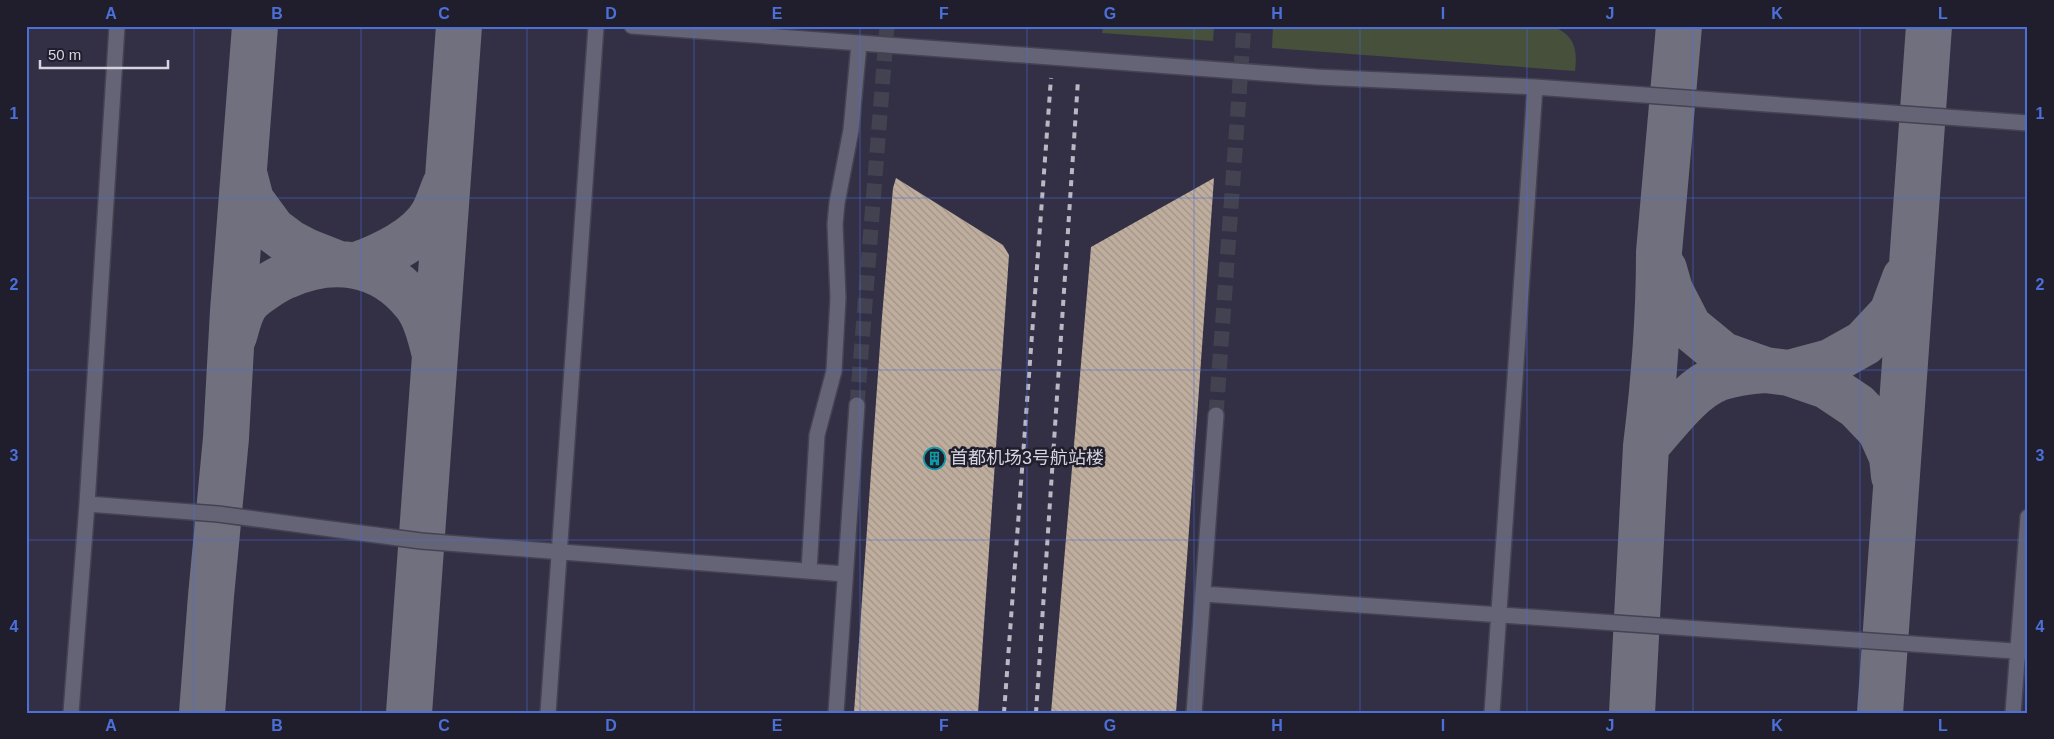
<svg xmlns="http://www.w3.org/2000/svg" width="2054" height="739" font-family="Arial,'Noto Sans SC',sans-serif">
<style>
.built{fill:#333046}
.grass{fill:#46503b}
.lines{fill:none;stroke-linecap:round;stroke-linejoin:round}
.taxiway{stroke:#71707e;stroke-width:46}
.building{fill:url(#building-back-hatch)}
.minor-tunnel{stroke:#434251;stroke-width:15;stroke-dasharray:15 8;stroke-linecap:butt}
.minor-casing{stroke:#454351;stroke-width:18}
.minor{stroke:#656376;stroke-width:15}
.rail{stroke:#b9b8c3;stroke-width:4;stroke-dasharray:6 6;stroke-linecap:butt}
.grid{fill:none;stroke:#4b70da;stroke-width:1;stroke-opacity:0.55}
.labels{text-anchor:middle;stroke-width:5;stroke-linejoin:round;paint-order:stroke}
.poi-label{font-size:18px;fill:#d5d4de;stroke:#201e2d;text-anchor:start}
.neatline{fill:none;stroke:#4b70da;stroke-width:2}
.grid-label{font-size:16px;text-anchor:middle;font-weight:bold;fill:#4b70da}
</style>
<defs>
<pattern id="building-back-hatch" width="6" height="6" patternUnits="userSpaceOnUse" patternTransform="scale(1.25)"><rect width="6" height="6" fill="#bfae9e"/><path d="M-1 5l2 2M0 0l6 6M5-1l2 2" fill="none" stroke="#9f9287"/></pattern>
</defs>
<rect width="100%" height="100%" fill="#292838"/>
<path class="built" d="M26,26h2002v687h-2002z"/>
<path class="grass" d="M1103,26h111l-1,15 -111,-8z
M1273,26h279c22,9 26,22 23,45l-303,-23z"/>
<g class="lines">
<path class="taxiway" d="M244,173l7,27 22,30 16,12 19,10 28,11
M357,265c25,-9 62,-26 76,-51 5,-9 8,-20 12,-29
M1664,269l6,21 19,37 34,28 42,15 24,3 41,-11 34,-19 28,-30 13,-35
M234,336c3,-10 6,-24 12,-32 6,-9 30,-24 40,-28 46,-21 95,-15 128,26 11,13 16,33 20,49
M1789,373l38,13 30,20 23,24 12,27 2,19
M1646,446c20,-22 44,-57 73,-68 15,-5 30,-7 46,-8
M202,713l9,-117 15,-158 7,-127 22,-285
M409,713l50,-687
M1632,713l14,-267c8,-64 13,-130 13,-194l20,-226
M1880,713l49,-687"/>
</g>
<path class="building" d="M896,178l107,67 6,10 -31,458h-124l28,-396 11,-129z
M1214,178l-38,535h-125l40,-466z"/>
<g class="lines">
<path class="minor-tunnel" d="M857,405l30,-379
M1216,415l28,-389"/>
<defs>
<path id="minor" d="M632,26l685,51 218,10 493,36
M87,504l131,10 203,27 424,33
M809,571l8,-136 17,-64 4,-73 -3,-74 2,-21 14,-73 8,-86
M1203,594l825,58
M71,713l16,-209 30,-478
M548,713l48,-687
M836,713l21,-308
M1194,713l22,-298
M1492,713l43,-626
M2013,713l15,-196"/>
</defs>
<use href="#minor" class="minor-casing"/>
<use href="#minor" class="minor"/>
<path class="rail" d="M1004,713l47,-635
M1036,713l42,-633"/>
</g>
<path class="grid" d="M194,26v687M361,26v687M527,26v687M694,26v687M860,26v687M1027,26v687M1194,26v687M1360,26v687M1527,26v687M1693,26v687M1860,26v687M26,198h2002M26,370h2002M26,540h2002"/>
<defs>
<symbol id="building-ring" viewBox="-11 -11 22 22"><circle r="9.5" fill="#201e2d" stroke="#0f9aa8" stroke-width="1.5"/><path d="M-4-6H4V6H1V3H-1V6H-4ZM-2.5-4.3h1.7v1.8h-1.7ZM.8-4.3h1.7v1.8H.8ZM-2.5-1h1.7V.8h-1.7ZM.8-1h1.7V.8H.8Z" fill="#0f9aa8"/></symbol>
</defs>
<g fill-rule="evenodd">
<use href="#building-ring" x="922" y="446" width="25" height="25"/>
</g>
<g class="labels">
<g class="poi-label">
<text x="950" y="464">首都机场3号航站楼</text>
</g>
</g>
<rect width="2054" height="739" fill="none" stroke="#201e2d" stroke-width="55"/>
<path d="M40 60v8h128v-8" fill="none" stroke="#d5d4de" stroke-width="2.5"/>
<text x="48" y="60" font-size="15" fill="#d5d4de" stroke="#201e2d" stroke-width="4" paint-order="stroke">50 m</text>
<rect x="28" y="28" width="1998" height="684" class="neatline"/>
<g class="grid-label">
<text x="111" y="19">A</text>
<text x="277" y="19">B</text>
<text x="444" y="19">C</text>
<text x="611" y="19">D</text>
<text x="777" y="19">E</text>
<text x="944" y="19">F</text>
<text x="1110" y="19">G</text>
<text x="1277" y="19">H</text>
<text x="1443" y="19">I</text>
<text x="1610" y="19">J</text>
<text x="1777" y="19">K</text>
<text x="1943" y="19">L</text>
<text x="14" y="119">1</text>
<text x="2040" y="119">1</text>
<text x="14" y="290">2</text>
<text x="2040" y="290">2</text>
<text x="14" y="461">3</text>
<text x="2040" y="461">3</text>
<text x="14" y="632">4</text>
<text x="2040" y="632">4</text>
<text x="111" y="731">A</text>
<text x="277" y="731">B</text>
<text x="444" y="731">C</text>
<text x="611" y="731">D</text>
<text x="777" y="731">E</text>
<text x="944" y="731">F</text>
<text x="1110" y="731">G</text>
<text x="1277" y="731">H</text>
<text x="1443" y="731">I</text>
<text x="1610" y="731">J</text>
<text x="1777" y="731">K</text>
<text x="1943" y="731">L</text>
</g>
</svg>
